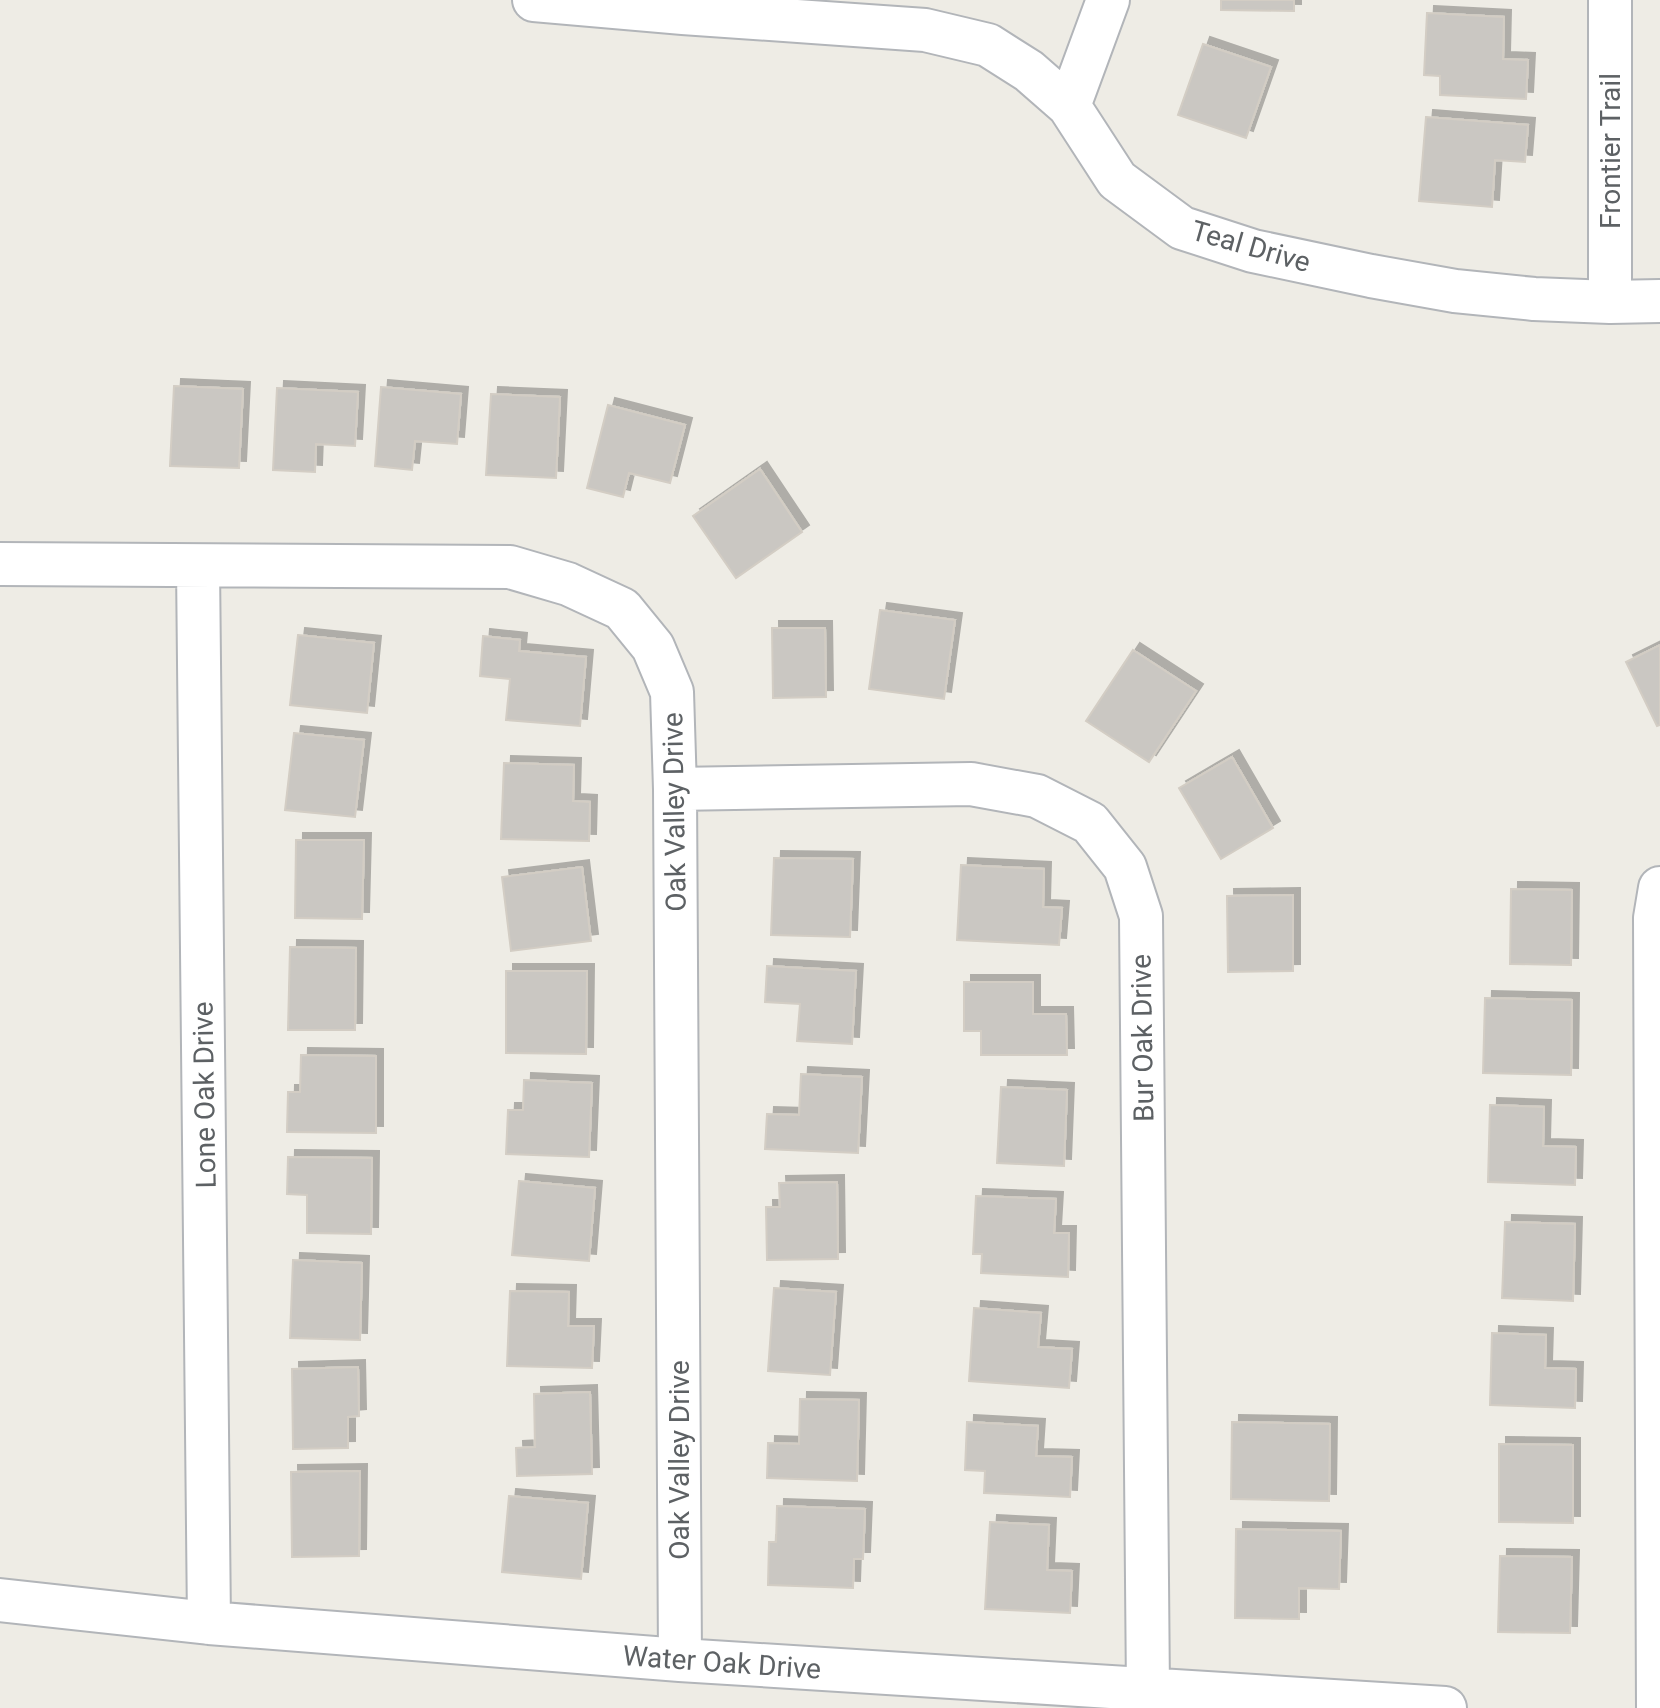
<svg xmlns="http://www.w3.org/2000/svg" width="1660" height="1708" font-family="Roboto,sans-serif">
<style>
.building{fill:#cac7c2;stroke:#d3cdc4;stroke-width:2;filter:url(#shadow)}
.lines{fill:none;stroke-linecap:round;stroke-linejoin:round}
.street-casing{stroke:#b2b5b9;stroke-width:46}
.street{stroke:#fff;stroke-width:42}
.labels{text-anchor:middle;stroke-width:8;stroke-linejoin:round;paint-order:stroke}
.street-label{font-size:28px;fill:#5d6164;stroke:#fff}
</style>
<defs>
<filter id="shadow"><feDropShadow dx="7" dy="-7" stdDeviation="0" flood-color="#0004"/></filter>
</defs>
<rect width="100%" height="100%" fill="#eeece5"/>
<path class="building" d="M1221,0h73v11l-73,-1z
M1427,13l77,4 -1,42 25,1 -2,39 -86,-4v-19l-16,-1z
M1203,44l68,23 -25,71 -68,-23z
M1426,117l102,8 -3,37 -30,-2 -3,47 -73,-6z
M174,386l69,3 -4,79 -69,-2z
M381,387l80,7 -4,50 -42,-3 -3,29 -37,-4z
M277,388l81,4 -3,54 -39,-2 -1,28 -42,-2z
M491,394l69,3 -4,81 -70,-3z
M608,405l77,20 -15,58 -41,-10 -6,24 -36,-9z
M760,469l42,63 -66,46 -43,-62z
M880,610l75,10 -11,79 -75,-10z
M772,628h53l1,69 -53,1z
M298,635l76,8 -7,70 -77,-8z
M483,636l37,4 -1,11 67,6 -6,69 -74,-6 4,-41 -30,-3z
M1660,645v80l-3,1 -31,-64z
M1133,650l63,41 -47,71 -63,-41z
M294,733l70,7 -9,77 -70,-7z
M1232,757l41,71 -52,31 -42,-71z
M504,763l70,2 -1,36 17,1 -1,39 -88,-2z
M296,840h68l-2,79 -67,-1z
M774,858l79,1 -3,78 -79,-2z
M961,865l83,4 -1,38 19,1 -3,37 -102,-5z
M582,867l9,74 -80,10 -9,-74z
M1511,889l61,1 -1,75 -61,-1z
M1293,895v76l-65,1 -1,-76z
M290,947l66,1 -1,82h-67z
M767,966l89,5 -4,73 -55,-3 3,-37 -35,-2z
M506,971h81l-1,83 -80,-1z
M964,982h69v32h33l1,41h-86v-24h-17z
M1485,998l87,2 -1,75 -88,-2z
M301,1055l75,1v77l-89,-1 1,-40h12z
M801,1074l61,3 -4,76 -93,-4 2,-35 32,1z
M524,1080l68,3 -3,74 -83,-3 2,-44h15z
M1001,1087l66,3 -3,76 -67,-3z
M1490,1105l54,2 -1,39 33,1 -1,38 -87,-3z
M288,1157l84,1 -1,76 -64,-1v-38l-20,-1z
M519,1181l76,7 -6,73 -77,-6z
M837,1182l1,77 -71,1 -1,-53h14l-1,-24z
M976,1196l80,3 -2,34h15l-1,44 -87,-4 1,-19h-9z
M1505,1222l70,2 -2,77 -71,-3z
M293,1260l69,3 -2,77 -70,-2z
M774,1288l62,4 -6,83 -62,-4z
M510,1291l59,1 -1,34h26l-2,42 -85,-2z
M974,1308l67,5 -3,34 34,2 -3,39 -100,-7z
M1492,1333l54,2 -1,33 31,1 -1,39 -85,-3z
M358,1367l1,49 -11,1v31l-55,1 -1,-80z
M590,1392l2,82 -75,2 -1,-28 19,-1 -1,-53z
M800,1399l59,1 -2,81 -90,-3 1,-35 31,1z
M967,1422l71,4 -2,30 36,1 -2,40 -86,-4 1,-22 -20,-1z
M1232,1422l98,2 -1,77 -98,-2z
M1499,1444l74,1v78l-74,-1z
M360,1471l-1,85 -67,1 -1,-85z
M509,1496l79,7 -7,76 -79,-7z
M777,1506l88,3 -2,50h-9l-1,29 -85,-3 1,-43h7z
M990,1522l59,3 -2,45 25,1 -2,42 -85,-4z
M1236,1529l105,2 -2,58 -40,-1v31l-64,-1z
M1500,1556l72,1 -2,76 -72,-1z"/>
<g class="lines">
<defs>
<path id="street" d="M534,0l149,13 242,17 63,15 41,26 40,35 48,74 65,48 71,23 118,25 84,15 79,8 76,3 50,-1
M1069,106l39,-106
M1610,302v-302
M0,564l510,3 58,17 54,25 31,38 19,45 3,97 5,871
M198,566l11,1057
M675,789l296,-5 66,12 53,27 35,44 16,49 7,775
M0,1600l209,23 471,37 765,48
M1658,1708l-3,-790 5,-30"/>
</defs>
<use href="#street" class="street-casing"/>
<use href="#street" class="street"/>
</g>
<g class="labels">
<g class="street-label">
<text transform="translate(1610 151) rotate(-90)" y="10">Frontier Trail</text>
<text transform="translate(1251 246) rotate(16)" y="10">Teal Drive</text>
<text transform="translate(674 812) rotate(-91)" y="10">Oak Valley Drive</text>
<text transform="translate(1142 1038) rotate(-91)" y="10">Bur Oak Drive</text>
<text transform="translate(204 1095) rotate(-91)" y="10">Lone Oak Drive</text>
<text transform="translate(679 1460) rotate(-90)" y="10">Oak Valley Drive</text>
<text transform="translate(722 1662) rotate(4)" y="10">Water Oak Drive</text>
</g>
</g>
</svg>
